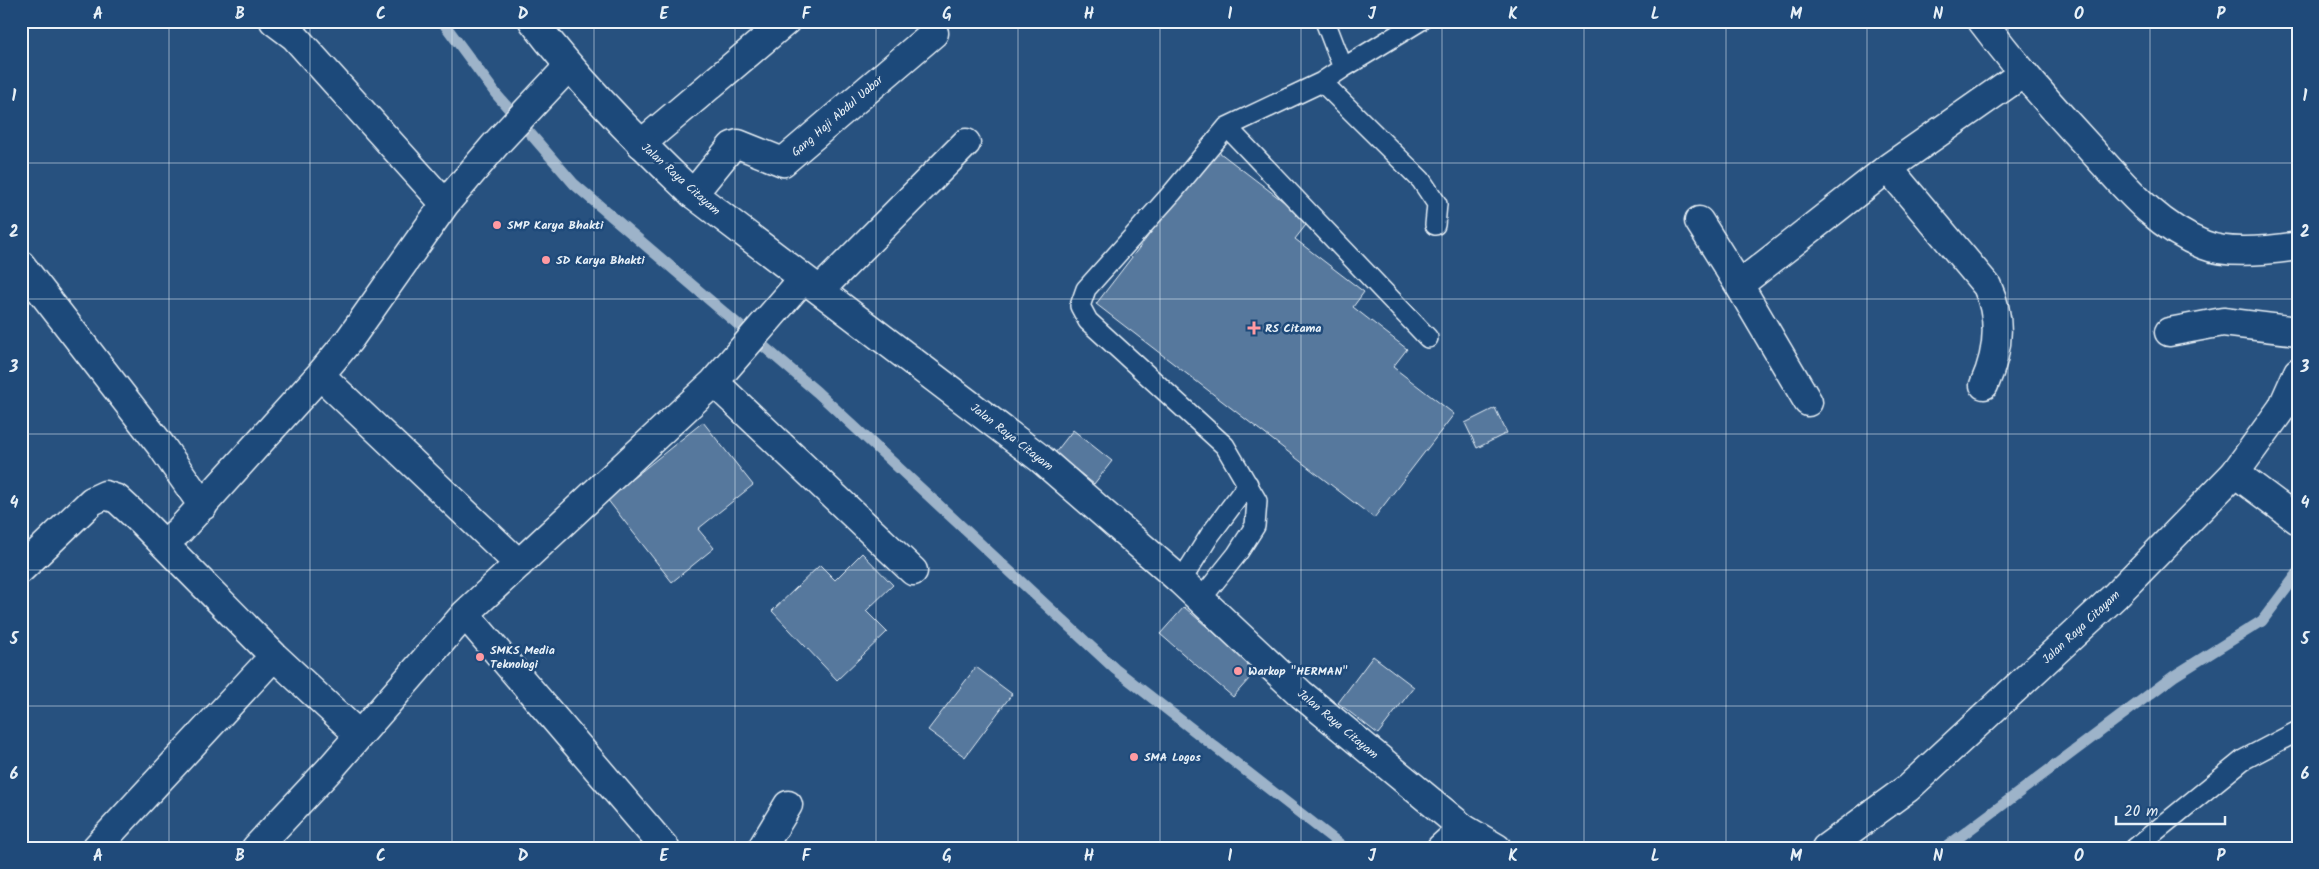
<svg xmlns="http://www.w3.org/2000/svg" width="2319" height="869" font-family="Kalam,sans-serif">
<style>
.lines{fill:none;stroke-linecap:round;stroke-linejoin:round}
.stream{stroke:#9db3c9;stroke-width:11}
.building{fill:#57789d;stroke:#e8f1f8}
.service-casing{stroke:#e8f1f8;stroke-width:22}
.minor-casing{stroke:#e8f1f8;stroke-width:31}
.primary-casing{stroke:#e8f1f8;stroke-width:31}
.service{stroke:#1f4a7a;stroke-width:19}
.minor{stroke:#1f4a7a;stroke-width:28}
.primary{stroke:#1f4a7a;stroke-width:28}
.grid{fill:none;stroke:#e8f1f8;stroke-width:1;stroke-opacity:0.55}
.poi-dot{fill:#ff9aa2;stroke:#1f4a7a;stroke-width:2}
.labels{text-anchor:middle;stroke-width:5;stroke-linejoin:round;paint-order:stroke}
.street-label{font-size:12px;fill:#e8f1f8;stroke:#1f4a7a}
.poi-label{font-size:12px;font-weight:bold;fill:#e8f1f8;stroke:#1f4a7a;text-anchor:start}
.neatline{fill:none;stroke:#e8f1f8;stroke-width:2}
.grid-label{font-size:16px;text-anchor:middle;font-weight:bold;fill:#e8f1f8}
</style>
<rect width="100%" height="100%" fill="#27517f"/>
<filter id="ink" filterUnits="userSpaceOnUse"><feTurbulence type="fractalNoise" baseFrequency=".02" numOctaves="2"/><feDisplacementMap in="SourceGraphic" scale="10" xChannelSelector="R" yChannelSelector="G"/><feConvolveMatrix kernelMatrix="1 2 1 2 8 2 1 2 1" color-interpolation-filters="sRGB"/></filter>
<g filter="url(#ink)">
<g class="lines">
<path class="stream" d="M442,21l54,73 78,90 243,208 298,277 230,179
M1945,848l229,-172 88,-55 36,-48"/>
</g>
<path class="building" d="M1215,149l94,72 -14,18 69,53 -11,15 54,42 -14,18 61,47 -80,104 -278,-214z
M1495,408l12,25 -30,15 -12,-25z
M703,422l50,63 -55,44 16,19 -42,34 -65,-83z
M1073,430l39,31 -18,23 -39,-31z
M862,553l31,32 -27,26 21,21 -50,48 -65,-69 48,-46 15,15z
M1184,607l73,63 -24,27 -73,-63z
M1373,656l41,31 -36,47 -40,-31z
M976,667l36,27 -47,63 -37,-27z"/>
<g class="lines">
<defs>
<path id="service" d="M1343,68l77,-47
M1322,82l99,98 16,24 -2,21
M1227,127l201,211
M1181,581l29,-46 38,-51
M1201,599l36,-45 18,-28 2,-25 -32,-55 -137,-125 -8,-15 6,-17 86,-96 55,-66 95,-45 21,-14 -18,-47
M2135,848l108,-88 55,-29"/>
<path id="minor" d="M274,21l20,15 151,168
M1982,21c33,44 68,84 105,124 36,39 67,80 117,100 24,10 68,5 94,1
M641,144l145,-123
M1888,168l99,118c15,33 12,66 -3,99
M693,194l39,-48 6,-2 45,18 151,-129
M1699,221l40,64
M21,265l141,182 41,59
M820,290l146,-147
M2169,332l54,-10 75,9
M320,375l199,189
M714,382l199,189
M1808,402l-69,-117 149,-117 134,-94
M2235,473l63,47
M165,543l15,-13 140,-155 29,-35 96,-136 50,-59 73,-78
M21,569l71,-68 13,-6 12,4 24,22 133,135 85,79
M465,614l200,234
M96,848l178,-192
M256,848l74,-79 135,-155 249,-232 89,-103
M762,848l26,-43
M1441,848l22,-20"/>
<path id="primary" d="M533,21c48,63 103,119 160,173l348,265 140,122 120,113 162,134 34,20
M1826,848l82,-60 207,-192 120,-123 47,-65 16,-36"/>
</defs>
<use href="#service" class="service-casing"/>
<use href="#minor" class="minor-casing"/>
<use href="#primary" class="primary-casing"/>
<use href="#service" class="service"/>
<use href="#minor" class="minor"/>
<use href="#primary" class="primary"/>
</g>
</g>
<path class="grid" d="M169,21v827M310,21v827M452,21v827M594,21v827M735,21v827M876,21v827M1018,21v827M1160,21v827M1301,21v827M1442,21v827M1584,21v827M1726,21v827M1867,21v827M2008,21v827M2150,21v827M21,163h2277M21,299h2277M21,434h2277M21,570h2277M21,706h2277"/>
<g class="poi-dot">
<circle cx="497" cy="225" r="5"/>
<circle cx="546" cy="260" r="5"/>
<path d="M1251.5 320.5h5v5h5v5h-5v5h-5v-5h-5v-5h5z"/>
<circle cx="480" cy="657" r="5"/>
<circle cx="1238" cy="671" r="5"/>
<circle cx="1134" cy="757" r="5"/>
</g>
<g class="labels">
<g class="street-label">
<text transform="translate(837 116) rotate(-41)" y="4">Gang Haji Abdul Uabar</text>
<text transform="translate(681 179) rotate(42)" y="4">Jalan Raya Citayam</text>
<text transform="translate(1012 437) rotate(38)" y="4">Jalan Raya Citayam</text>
<text transform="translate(2081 627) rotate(-43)" y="4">Jalan Raya Citayam</text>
<text transform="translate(1338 724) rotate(40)" y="4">Jalan Raya Citayam</text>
</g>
<g class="poi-label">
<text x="507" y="229">SMP Karya Bhakti</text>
<text x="556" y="264">SD Karya Bhakti</text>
<text x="1265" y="332">RS Citama</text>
<text x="490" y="654">SMKS Media<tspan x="490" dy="14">Teknologi</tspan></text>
<text x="1248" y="675">Warkop "HERMAN"</text>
<text x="1144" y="761">SMA Logos</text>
</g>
</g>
<rect width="2319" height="869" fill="none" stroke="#1f4a7a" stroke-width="55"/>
<path d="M2116 816v8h109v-8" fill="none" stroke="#e8f1f8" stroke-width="2.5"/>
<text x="2124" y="816" font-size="15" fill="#e8f1f8" stroke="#1f4a7a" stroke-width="4" paint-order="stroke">20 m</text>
<rect x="28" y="28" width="2264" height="814" class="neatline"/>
<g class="grid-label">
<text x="98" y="19">A</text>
<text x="240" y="19">B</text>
<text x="381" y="19">C</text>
<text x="523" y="19">D</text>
<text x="664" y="19">E</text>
<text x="806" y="19">F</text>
<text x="947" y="19">G</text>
<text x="1089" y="19">H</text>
<text x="1230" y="19">I</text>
<text x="1372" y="19">J</text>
<text x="1513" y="19">K</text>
<text x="1655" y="19">L</text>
<text x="1796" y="19">M</text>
<text x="1938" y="19">N</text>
<text x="2079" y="19">O</text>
<text x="2221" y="19">P</text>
<text x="14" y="101">1</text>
<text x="2305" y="101">1</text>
<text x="14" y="237">2</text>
<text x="2305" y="237">2</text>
<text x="14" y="372">3</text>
<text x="2305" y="372">3</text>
<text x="14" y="508">4</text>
<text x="2305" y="508">4</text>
<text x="14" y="644">5</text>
<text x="2305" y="644">5</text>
<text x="14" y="779">6</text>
<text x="2305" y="779">6</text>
<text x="98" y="861">A</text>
<text x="240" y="861">B</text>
<text x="381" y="861">C</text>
<text x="523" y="861">D</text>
<text x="664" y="861">E</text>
<text x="806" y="861">F</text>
<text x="947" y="861">G</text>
<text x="1089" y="861">H</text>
<text x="1230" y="861">I</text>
<text x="1372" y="861">J</text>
<text x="1513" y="861">K</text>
<text x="1655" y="861">L</text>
<text x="1796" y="861">M</text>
<text x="1938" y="861">N</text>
<text x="2079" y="861">O</text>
<text x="2221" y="861">P</text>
</g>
</svg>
